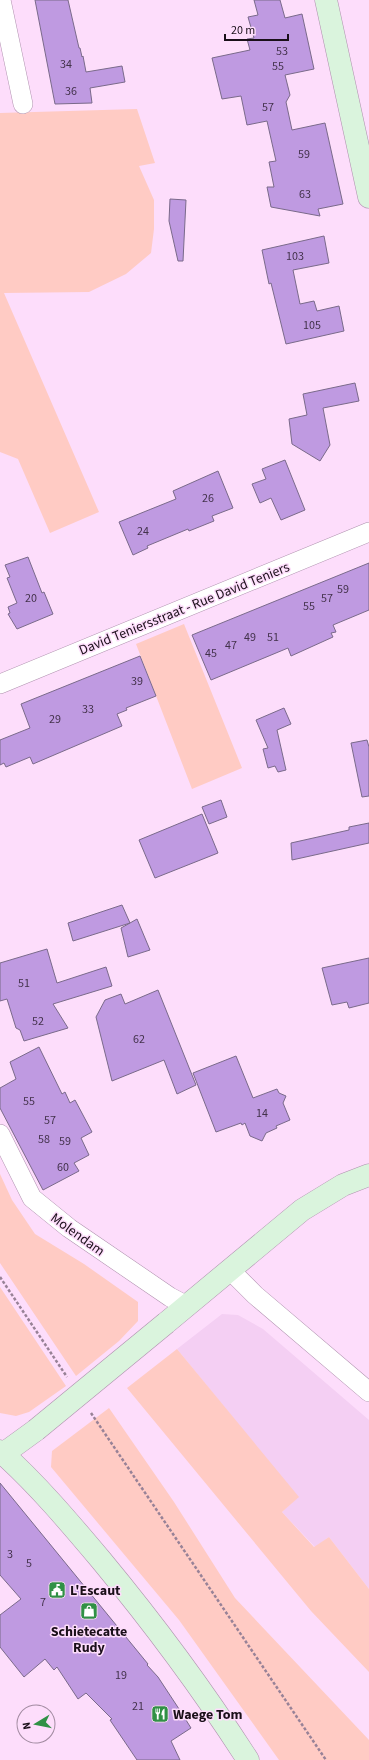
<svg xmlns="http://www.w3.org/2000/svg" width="369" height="1760" font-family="'Source Sans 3',sans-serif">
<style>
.built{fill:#f4cff3}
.green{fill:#ffcbc4}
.building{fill:#bf9ae1;stroke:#7a6a8a}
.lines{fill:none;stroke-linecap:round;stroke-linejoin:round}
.street-casing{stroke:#af91ae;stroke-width:20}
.secondary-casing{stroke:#af91ae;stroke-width:23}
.path{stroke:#988297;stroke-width:2.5;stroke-dasharray:3 2;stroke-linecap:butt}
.street{stroke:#fff;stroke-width:19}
.secondary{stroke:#daf4dd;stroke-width:22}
.secondary-bridge-casing{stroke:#af91ae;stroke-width:23;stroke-linecap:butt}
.secondary-bridge{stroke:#daf4dd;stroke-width:22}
.labels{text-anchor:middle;stroke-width:3;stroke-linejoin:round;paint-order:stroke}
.number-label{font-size:12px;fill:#43324b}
.street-label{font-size:14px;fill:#1a0f19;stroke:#fdddfb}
.poi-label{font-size:14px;font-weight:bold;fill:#1a0f19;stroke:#fdddfb;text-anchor:start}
</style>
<rect width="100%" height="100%" fill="#fdddfb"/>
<path class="built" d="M222,1314l16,1 25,14 106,91v169l-40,-52 -14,10 -33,-35 16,-15 -121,-148z"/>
<path class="green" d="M137,109l18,54 -16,3 15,34v29l-3,24 -25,21 -37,18 -85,1 95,219 -49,21 -32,-74 -18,-7v-339z
M184,624l58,144 -50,21 -56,-145z
M0,1174l12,26 23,34 49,30 54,38v19l-19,20 -43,35 -76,-113z
M0,1287l66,99 -37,26 -13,4 -16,-3z
M177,1349l122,148 -17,15 32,35 15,-10 40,52v83l-58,-61 -184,-223z
M109,1408l65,94 61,96 134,142v20h-90l-100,-140 -128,-153 1,-16z"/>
<path class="building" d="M35,0h33l11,48h1l2,9 1,-1 3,16 36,-6 3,16 -35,6 2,15 -37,1z
M254,0h26l5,18 17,-4 12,55 -29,6 5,20 -4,7 6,28 33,-7 18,81 -25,5 2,7 -49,-9 -4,-20h7l-5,-25 7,-1 -9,-40 -20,4 -6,-29 -19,3 -10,-41 38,-8 -3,-11 7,-1 -6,-21 10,-2z
M170,199l16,1 -3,61h-5l-9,-40z
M324,236l5,27 -36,7 7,34 14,-3 3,10 22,-5 5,25 -58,13 -15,-61 -2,1 -7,-34z
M355,383l4,18 -36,7 7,37 -10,16 -28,-17 -3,-25 18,-4 -4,-21z
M285,460l20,50 -24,10 -10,-22 -11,5 -8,-19 14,-5 -4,-10z
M218,471l15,37 -21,8 2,5 -25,10 -1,-2 -41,17 1,2 -15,7 -14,-33 57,-23 -3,-8z
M28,557l14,36 2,-1 9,22 -36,15 -9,-15 2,-1 -2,-6 9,-4 -10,-25 3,-1 -5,-12z
M369,563v47l-36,15 3,7 -5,1 2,4 -42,19 -3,-8 -77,32 -19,-45z
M140,656l16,40 -30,12 1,2 -10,4 5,12 -89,38 -3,-7 -24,10 -2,-4 -4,2v-25l30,-12 -9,-24z
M284,708l7,16 -14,6 9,40 -8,2 -3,-6 -7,2 -5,-19 5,-1 -12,-28z
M367,740l2,7v49l-7,1 -11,-54z
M221,800l6,17 -18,7 -7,-17z
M202,814l16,39 -63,25 -16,-38z
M369,823v20l-77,17 -1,-17 58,-13v-3z
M122,905l8,18 7,-4 13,31 -22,7 -7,-29 9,-5 -57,18 -5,-18z
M47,949l10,34 49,-16 6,19 -59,18 15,24 -44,13 -4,-11 -4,-2 -9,-29 -7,2v-38z
M369,958v45l-20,5 -2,-6 -15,3 -10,-37z
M158,990l38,95 -19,9 -13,-34 -52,21 -16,-64 9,-17 16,-6 4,10z
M39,1047l23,47 3,-2 5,11 5,-3 17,32 -11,6 8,17 -15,8 5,8 -36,19 -43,-82v-20l16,-9 -6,-17z
M236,1056l17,42 24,-9 2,4 7,3 -3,7 7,17 -14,6 1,2 -11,5 -4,8 -12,-5 -5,-13 -3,2 -1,-2 -25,9 -23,-59z
M0,1483l148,181 -1,1 11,12 23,35 10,16 -20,13 9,19h-43l-27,-40 2,-1 -26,-26 -8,6 -21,-32 -3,3 -9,-11 -21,18 -24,-30v-32l21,-16 -21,-24z"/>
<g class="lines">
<defs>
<path id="street" d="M1,0l22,104
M0,684l369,-152
M0,1134l32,64 37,30 101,69 17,9
M230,1270l25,25 114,97"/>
<path id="secondary" d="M326,0l43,197
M166,1323l136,-113 41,-25 26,-10
M0,1451c37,33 69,71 101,109 53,64 102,130 147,200
M3,1454l33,-24"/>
</defs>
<use href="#street" class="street-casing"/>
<use href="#secondary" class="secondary-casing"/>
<path class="path" d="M0,1277l67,100
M91,1413l235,347"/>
<use href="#street" class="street"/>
<use href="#secondary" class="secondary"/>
<defs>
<path id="secondary-bridge" d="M36,1430l130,-107"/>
</defs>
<use href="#secondary-bridge" class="secondary-bridge-casing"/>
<use href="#secondary-bridge" class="secondary-bridge"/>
</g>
<defs>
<symbol id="civic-square" viewBox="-11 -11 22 22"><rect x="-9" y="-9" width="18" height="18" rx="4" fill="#309145" stroke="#fdddfb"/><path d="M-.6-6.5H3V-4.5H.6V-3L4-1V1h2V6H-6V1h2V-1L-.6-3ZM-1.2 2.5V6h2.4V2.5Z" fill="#fff"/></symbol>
<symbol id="shop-square" viewBox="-11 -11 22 22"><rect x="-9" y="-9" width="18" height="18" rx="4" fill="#309145" stroke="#fdddfb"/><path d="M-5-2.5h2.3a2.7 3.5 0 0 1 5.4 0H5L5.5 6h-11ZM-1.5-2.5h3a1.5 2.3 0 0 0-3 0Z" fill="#fff"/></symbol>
<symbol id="restaurant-square" viewBox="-11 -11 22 22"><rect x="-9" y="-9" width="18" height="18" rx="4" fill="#309145" stroke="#fdddfb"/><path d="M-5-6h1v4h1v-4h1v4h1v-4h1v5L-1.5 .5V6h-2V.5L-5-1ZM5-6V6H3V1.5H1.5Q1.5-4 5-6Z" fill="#fff"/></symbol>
</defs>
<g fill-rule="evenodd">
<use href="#civic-square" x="47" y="1580" width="20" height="20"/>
<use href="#shop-square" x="79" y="1601" width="20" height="20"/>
<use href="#restaurant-square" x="150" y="1704" width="20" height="20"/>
</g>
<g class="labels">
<g class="number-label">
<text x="282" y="55">53</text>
<text x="66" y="68">34</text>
<text x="278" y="70">55</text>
<text x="71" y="95">36</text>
<text x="268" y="111">57</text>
<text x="304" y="158">59</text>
<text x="305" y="198">63</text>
<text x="295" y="260">103</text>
<text x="312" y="329">105</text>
<text x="208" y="502">26</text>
<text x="143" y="535">24</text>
<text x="343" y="593">59</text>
<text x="31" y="602">20</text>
<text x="327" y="602">57</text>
<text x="309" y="610">55</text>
<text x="250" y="641">49</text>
<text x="273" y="641">51</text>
<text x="231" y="649">47</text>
<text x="211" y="657">45</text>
<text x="137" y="685">39</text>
<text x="88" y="713">33</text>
<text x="55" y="723">29</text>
<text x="24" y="987">51</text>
<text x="38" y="1025">52</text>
<text x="139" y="1043">62</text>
<text x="29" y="1105">55</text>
<text x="262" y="1117">14</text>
<text x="50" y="1124">57</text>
<text x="44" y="1143">58</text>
<text x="65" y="1145">59</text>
<text x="63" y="1171">60</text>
<text x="10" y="1558">3</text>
<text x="29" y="1567">5</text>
<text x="43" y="1606">7</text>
<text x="121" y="1679">19</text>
<text x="138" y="1710">21</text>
</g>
<g class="street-label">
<text transform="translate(184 608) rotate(-22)" y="5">David Teniersstraat - Rue David Teniers</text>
<text transform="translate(78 1234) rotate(36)" y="5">Molendam</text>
</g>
<g class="poi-label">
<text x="70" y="1595">L'Escaut</text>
<text x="89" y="1636" text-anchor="middle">Schietecatte<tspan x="89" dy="16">Rudy</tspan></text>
<text x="173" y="1719">Waege Tom</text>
</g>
</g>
<g transform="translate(36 1724) rotate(260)"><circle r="19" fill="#fdddfb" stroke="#a28ba1"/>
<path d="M0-3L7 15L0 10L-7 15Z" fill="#309145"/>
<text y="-6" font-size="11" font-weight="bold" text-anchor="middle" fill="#1a0f19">N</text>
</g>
<path d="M225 34v6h63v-6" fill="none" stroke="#1a0f19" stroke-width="2"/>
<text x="231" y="34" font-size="12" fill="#1a0f19" stroke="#fdddfb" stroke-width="3" paint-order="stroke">20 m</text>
</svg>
